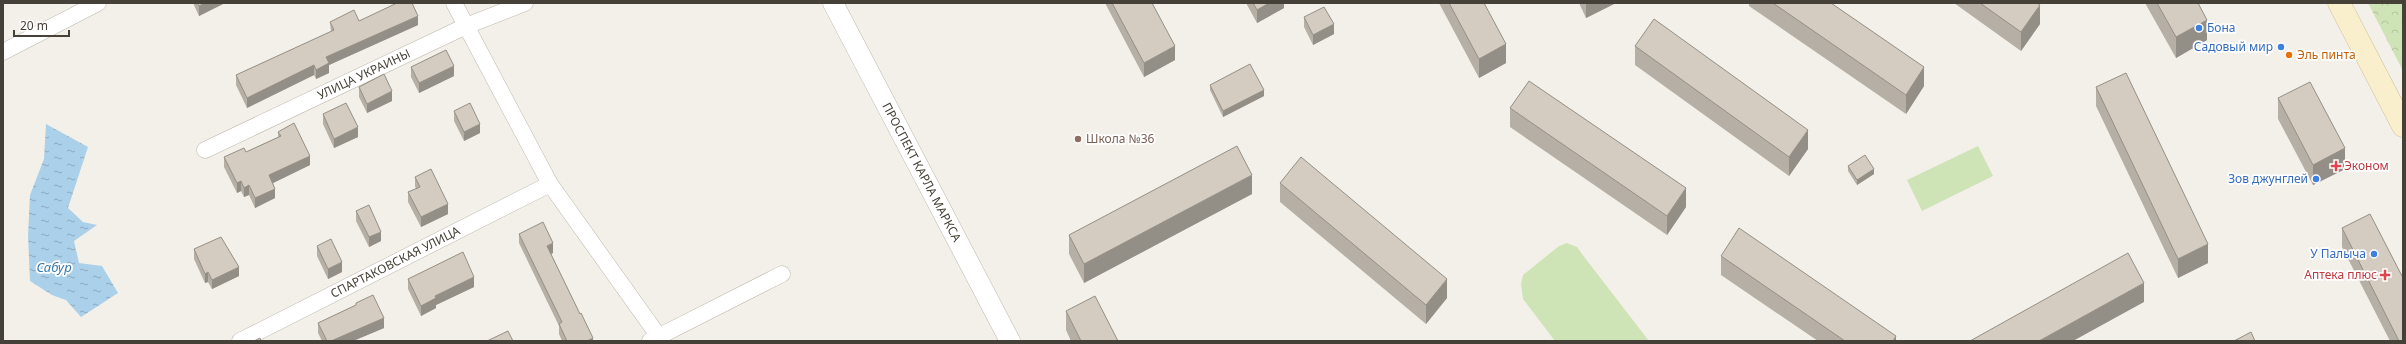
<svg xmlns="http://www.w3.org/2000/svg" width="2406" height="344" font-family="'Noto Sans',sans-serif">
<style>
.grass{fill:#cfe4b6}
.forest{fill:url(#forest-crowns)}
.water{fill:url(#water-ripples)}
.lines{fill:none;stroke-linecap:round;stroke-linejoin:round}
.minor-casing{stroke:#beb8ad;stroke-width:17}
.tertiary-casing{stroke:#beb8ad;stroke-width:21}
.secondary-casing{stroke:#cfc29d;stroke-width:23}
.minor{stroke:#fff;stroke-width:16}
.tertiary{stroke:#fff;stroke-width:20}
.secondary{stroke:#faefcd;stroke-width:22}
.wall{fill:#b6afa5}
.shaded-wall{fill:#948f86}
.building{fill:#d4ccc0;stroke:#948f86}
.shop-dot{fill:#3f7fe0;stroke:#fff;stroke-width:1.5}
.food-dot{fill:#e8710a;stroke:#fff;stroke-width:1.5}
.education-dot{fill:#8d6e63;stroke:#fff;stroke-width:1.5}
.health-dot{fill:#e0444e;stroke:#fff;stroke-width:1.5}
.labels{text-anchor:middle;stroke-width:3.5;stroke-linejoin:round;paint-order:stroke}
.shop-label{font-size:12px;fill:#366cbe;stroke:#fff;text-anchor:end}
.food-label{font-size:12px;fill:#c56008;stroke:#fff;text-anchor:start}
.street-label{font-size:12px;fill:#464138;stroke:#fff}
.education-label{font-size:12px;fill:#785e54;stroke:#fff;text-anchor:start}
.health-label{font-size:12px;fill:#be3a42;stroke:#fff;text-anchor:start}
.water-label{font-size:13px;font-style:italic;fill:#3a7aa9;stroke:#fff}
</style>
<defs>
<pattern id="forest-crowns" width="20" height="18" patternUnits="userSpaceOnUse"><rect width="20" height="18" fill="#cfe4b6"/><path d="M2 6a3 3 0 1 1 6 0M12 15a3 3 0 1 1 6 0" fill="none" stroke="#b3c59d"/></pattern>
<pattern id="water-ripples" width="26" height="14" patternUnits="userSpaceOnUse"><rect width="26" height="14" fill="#abd0ea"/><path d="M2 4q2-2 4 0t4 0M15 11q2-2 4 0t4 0" fill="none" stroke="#8daabf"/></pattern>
</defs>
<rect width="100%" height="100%" fill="#f3f0e9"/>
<path class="grass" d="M1978,146l15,30 -71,35 -15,-31z
M1567,243l10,4 5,7 67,87h-94l-32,-42 -2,-15 2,-9 36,-29z"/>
<path class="forest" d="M2368,3h35v68z"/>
<path class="water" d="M46,124l42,23 -20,61 15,14 14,3 -23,16 5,22 23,3 16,27 -37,24 -15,-17 -14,-5 -22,-14 -2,-46 2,-40 14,-36z"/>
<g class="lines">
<defs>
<g id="minor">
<path d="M454,3l96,181 112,157"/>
<path d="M3,52l95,-49"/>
<path id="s1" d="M205,150l261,-124 59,-23"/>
<path id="s2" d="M240,341l310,-157"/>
<path d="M650,341l132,-67"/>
</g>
<g id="tertiary">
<path id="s3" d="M833,3l177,338"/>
</g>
<path id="secondary" d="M2339,3l64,123"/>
</defs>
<use href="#minor" class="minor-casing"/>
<use href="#tertiary" class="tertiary-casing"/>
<use href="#secondary" class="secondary-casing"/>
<use href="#minor" class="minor"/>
<use href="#tertiary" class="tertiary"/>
<use href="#secondary" class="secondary"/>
</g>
<path class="wall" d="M193,3h32l-26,13z
M1105,3h47l23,57 -31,17z
M1246,3h38v5l-27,15z
M1439,3h45l22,60 -27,15z
M1579,3h37l-30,15z
M1749,3h82l93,83 -18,28 -157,-108z
M1954,3h83l3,21 -19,27z
M2145,3h53l9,37 -31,18z
M1304,17l30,17 -21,11 -9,-18z
M359,21l59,4 -89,40v8l-13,6 -2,-4 -67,33 -11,-23v-10l95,-43 -1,-10z
M1635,46l173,103 -19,27 -154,-111z
M411,67l43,9 -35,17 -8,-16z
M1210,85l54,11 -41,21 -13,-27z
M359,87l33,14 -25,12 -8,-16z
M2096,87l112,176 -30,15 -82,-172z
M2278,98l67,71 -32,16 -35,-66z
M1510,108l176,99 -19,28 -157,-108z
M454,111l26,22 -16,8 -10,-20z
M323,114l35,23 -24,11 -11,-24z
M278,132l32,33 -37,18 2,15 -20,10 -6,-13 -5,2 -3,-6 -4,2 -13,-26v-10l22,-5 32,-15z
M1848,166l26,8 -17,11 -9,-14z
M415,177l33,37 -27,13 -13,-25v-10l8,-3 -1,-3z
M1280,183l167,115 -21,26 -146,-122z
M1252,194l-168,89 -15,-29v-19z
M356,211l25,30 -12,6 -13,-26z
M2342,228l61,113h-13l-48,-94z
M519,234l34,19 -2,1 42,87h-31l-3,-7v-8l-40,-83z
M317,246l25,26 -14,7 -11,-23z
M194,249l45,27 -27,13 -4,-7 -3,1 -11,-24z
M1721,256l175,85h-78l-97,-66z
M408,279l66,8 -38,18v3l-15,8 -13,-27z
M356,303l28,25 -31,13h-31l-4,-8v-10l38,-18z
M1066,311l52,30h-47l-5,-11z"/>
<path class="shaded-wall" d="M205,3h20l-26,13v-10z
M1269,3h15v5l-27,15v-13z
M1586,3h30l-30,15z
M2040,5v19l-19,27v-19z
M418,16v9l-89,40v8l-13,6v-9l10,-13z
M2207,20v20l-31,18v-21z
M1334,24v10l-21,11v-10z
M1506,44v19l-27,15v-19z
M1175,46v14l-31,17v-14z
M314,65v10l-67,33v-10z
M454,66v10l-35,17v-10z
M1924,67v19l-18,28v-19z
M1264,90v6l-41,21v-6z
M392,91v10l-25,12v-9z
M480,124v9l-16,8v-9z
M358,127v10l-24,11v-9z
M1808,130v19l-19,27v-19z
M2345,148v21l-32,16v-20z
M310,156v9l-41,20v-10z
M1874,169v5l-17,11v-5z
M1252,175v19l-168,89v-19z
M241,181v10l-4,2v-10z
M249,185v10l-5,2v-9z
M1686,188v19l-19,28v-19z
M275,189v9l-20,10v-10z
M448,204v10l-27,13v-10z
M381,232v9l-12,6v-10z
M553,243v10l-6,3v-10z
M2208,244v19l-30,15v-19z
M342,262v10l-14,7v-10z
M239,267v9l-27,13v-9z
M208,272v10l-3,1v-9z
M474,277v10l-38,18v3l-15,8v-10l14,-10z
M1447,279v19l-21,26v-19z
M2144,283v19l-71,39h-34z
M384,318v10l-31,13h-22z
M1896,336v5h-3z
M593,338v3h-6z"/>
<path class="building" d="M197,3h8l-6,3z
M397,3h15l6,13 -92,41 3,6 -13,7 -2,-5 -67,33 -11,-23 98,-45 -4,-8 24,-12 5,11z
M1112,3h40l23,43 -31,17z
M1253,3h16l-12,7z
M1449,3h35l22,41 -27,15z
M1773,3h58l93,64 -18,28z
M1980,3h57l3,2 -19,27z
M2157,3h41l9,17 -31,17z
M1324,7l10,17 -21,11 -9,-18z
M1654,19l154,111 -19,27 -154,-111z
M446,50l8,16 -35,17 -8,-16z
M1250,64l14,26 -41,21 -13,-26z
M2126,73l82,171 -30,15 -82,-172z
M384,74l8,17 -25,13 -8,-17z
M1529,81l157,107 -19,28 -157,-108z
M2310,82l35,66 -32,17 -35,-67z
M346,103l12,24 -24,12 -11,-25z
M470,103l10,21 -16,8 -10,-21z
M294,123l16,33 -41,19 6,14 -20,9 -6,-13 -5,3 -3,-7 -4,2 -13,-26 20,-9 2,4 35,-16 -3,-4z
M1237,146l15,29 -168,89 -15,-29z
M1865,155l9,14 -17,11 -9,-14z
M1301,157l146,122 -21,26 -146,-122z
M431,169l17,35 -27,13 -13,-25 12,-5 -5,-10z
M369,205l12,27 -12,5 -13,-26z
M2370,214l33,64v63h-4l-57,-113z
M543,222l10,21 -6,3 33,68 1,-1 12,25 -6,3h-20l-8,-17 3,-2 -43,-88z
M1739,228l157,108 -3,5h-48l-124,-85z
M221,237l18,30 -27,13 -4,-8 -3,2 -11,-25z
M331,239l11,23 -14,7 -11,-23z
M463,252l11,25 -39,19 1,2 -15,8 -13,-27z
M2128,253l16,30 -105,58h-69z
M373,295l11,23 -53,23h-4l-9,-18 38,-18v-2z
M1095,296l23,45h-37l-15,-30z
M508,331l5,10h-26z
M2251,332l4,9h-21z
M260,338l1,3h-7z"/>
<g class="shop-dot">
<circle cx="2199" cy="28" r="4"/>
<circle cx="2281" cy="47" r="4"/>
<circle cx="2316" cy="179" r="4"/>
<circle cx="2374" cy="254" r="4"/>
</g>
<circle class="food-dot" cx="2289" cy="55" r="4"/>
<circle class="education-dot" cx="1078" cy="139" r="4"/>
<g class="health-dot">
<path d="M2334 160h4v4h4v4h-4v4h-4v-4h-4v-4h4z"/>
<path d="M2383 269h4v4h4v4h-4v4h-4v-4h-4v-4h4z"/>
</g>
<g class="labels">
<g class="shop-label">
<text x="2207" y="32" text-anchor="start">Бона</text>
<text x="2273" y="51">Садовый мир</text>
<text x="2308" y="183">Зов джунглей</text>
<text x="2366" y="258">У Палыча</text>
</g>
<g class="food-label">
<text x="2297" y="59">Эль пинта</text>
</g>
<g class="street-label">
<text dy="4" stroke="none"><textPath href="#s1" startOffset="176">УЛИЦА УКРАИНЫ</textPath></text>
<text dy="4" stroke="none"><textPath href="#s3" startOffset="191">ПРОСПЕКТ КАРЛА МАРКСА</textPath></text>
<text dy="4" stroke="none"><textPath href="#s2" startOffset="174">СПАРТАКОВСКАЯ УЛИЦА</textPath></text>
</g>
<g class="education-label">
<text x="1086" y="143">Школа №36</text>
</g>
<g class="health-label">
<text x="2344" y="170">Эконом</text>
<text x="2377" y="279" text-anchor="end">Аптека плюс</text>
</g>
<g class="water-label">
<text x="54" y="272">Сабур</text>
</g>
</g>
<rect width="2406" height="344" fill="none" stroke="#464138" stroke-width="8"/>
<path d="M14 30v6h55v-6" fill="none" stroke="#464138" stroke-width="2"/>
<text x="20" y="30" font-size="12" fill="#464138" stroke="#ffffff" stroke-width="3" paint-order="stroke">20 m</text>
</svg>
